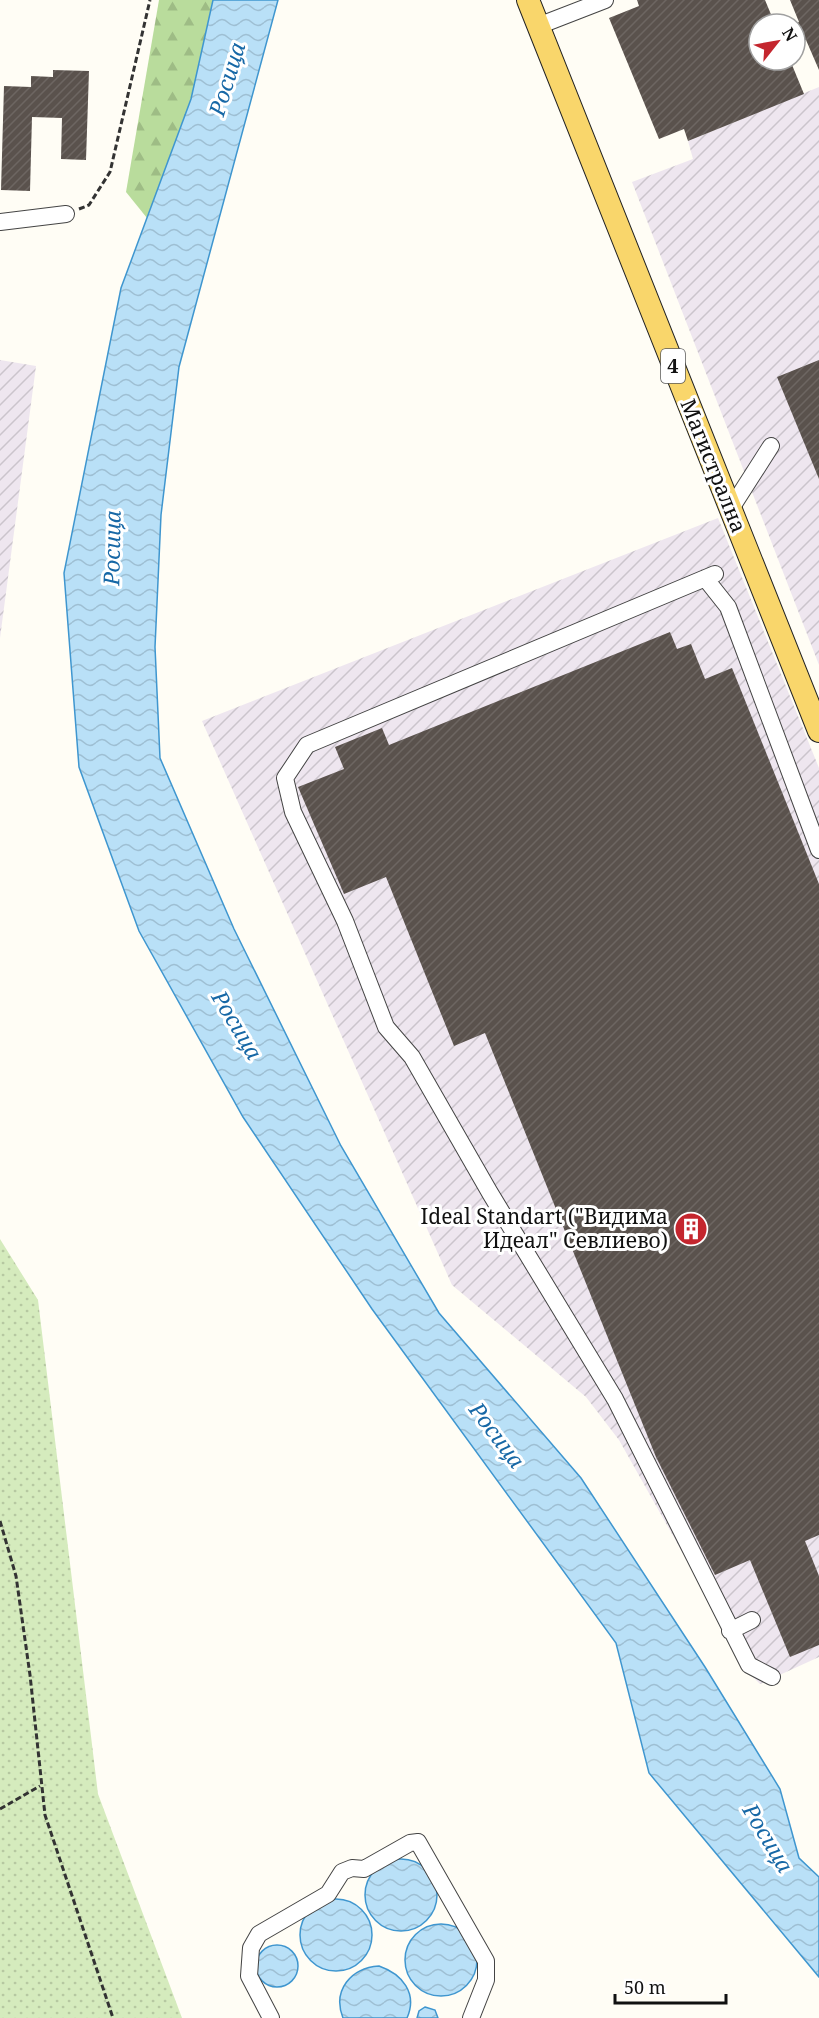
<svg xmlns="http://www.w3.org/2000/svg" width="819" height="2018" font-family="'Noto Serif',serif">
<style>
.industrial{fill:url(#industrial-furrows)}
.forest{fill:url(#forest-firs)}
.park{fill:url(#park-dots)}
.water{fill:url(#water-waves);stroke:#3f96cf;stroke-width:1.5}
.building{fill:url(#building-hatch)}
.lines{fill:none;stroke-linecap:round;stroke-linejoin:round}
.minor-casing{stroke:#444;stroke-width:18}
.major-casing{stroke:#222;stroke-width:24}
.path{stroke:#333;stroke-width:3;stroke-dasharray:6 3;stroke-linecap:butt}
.minor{stroke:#fff;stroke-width:16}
.major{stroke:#f9d66b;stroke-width:22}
.labels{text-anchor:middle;stroke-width:6;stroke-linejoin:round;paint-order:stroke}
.shield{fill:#fff;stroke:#585858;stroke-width:1.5}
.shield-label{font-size:20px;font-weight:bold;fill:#111}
.street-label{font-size:21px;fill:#111;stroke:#fff}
.poi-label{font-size:21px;fill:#111;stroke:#fff;text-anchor:end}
.water-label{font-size:22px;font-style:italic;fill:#1768a6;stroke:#fff}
</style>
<defs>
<pattern id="industrial-furrows" width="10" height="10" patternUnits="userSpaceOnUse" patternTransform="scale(1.5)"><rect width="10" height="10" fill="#eee6ef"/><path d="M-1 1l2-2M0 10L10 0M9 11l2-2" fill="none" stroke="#cbc4cc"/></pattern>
<pattern id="forest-firs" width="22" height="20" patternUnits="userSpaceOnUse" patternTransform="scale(1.5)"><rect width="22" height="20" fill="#b9dc9c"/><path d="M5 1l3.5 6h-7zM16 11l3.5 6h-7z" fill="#9ebc85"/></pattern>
<pattern id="park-dots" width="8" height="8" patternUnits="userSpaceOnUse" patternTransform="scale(1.5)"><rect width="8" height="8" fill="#d5ebbd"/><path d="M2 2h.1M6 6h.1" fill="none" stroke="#b6c8a1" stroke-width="1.8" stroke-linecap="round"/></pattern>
<pattern id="water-waves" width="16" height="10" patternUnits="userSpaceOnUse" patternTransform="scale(1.5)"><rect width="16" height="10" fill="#b9e0f7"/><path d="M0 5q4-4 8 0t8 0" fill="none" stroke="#9ebfd3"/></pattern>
<pattern id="building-hatch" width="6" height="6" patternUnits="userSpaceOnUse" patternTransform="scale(1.5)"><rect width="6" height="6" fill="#5a524d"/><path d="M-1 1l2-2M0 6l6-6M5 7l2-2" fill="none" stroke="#6d6662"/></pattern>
</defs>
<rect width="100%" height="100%" fill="#fffdf5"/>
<path class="industrial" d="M819,87v578l-187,-483 61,-23 -5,-18z
M0,360l36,6 -36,272z
M718,518l101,250v889l-59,27 -8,-8 -133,-236 -33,-43 -134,-112 -250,-564z"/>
<path class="forest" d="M159,0h54l-22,99 -44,119 -21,-26z"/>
<path class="park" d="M0,1239l38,61 60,494 84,224h-182z"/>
<path class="water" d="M213,0h65l-99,367 -18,148 -6,132 5,111 74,171 107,217 98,167 142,165 124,189 75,122 19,69 20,19v100l-170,-204 -33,-130 -244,-334 -129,-192 -104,-186 -60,-164 -15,-194 57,-285 70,-189z
M365 1895a36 36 0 1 1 72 0a36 36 0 1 1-72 0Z
M300 1935a36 36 0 1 1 72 0a36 36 0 1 1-72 0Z
M405 1960a36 36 0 1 1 72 0a36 36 0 1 1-72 0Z
M256 1966a21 21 0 1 1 42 0a21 21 0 1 1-42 0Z
M379,1966c23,8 39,27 28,52h-64c-11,-28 8,-50 36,-52z
M425,2007l10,3 3,8h-21l2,-7z"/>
<path class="building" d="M637,0h128l10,24h-16v36h31l14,34 -116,47 -4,-12 -25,10 -50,-121 30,-12z
M790,0h29v70l-13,-30 -11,4v-20l4,-2z
M53,70l36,1 -3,89 -25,-1 1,-41 -30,-1 -2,74 -29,-1 3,-104 27,1v-11l22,1z
M819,360v119l-42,-102z
M670,632l7,17 14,-5 14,35 27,-11 87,216v651l-14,6 14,35v69l-29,12 -40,-97 -35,15 -59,-118 -171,-424 -31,13 -68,-169 -42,17 -46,-107 46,-18 -9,-22 47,-19 7,17z"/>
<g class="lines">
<defs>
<path id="minor" d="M538,26l67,-26
M0,222l66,-8
M730,510l41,-64
M715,574l-408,171 -22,33 8,34 52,109 41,106 26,30 78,136 125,206 134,266 23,12
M705,578l23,29 91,243
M730,1631l22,-11
M271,2018l-22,-42 2,-28 8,-14 69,-40 14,-22 10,-4 12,1 46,-26 8,-1 68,119v19l-15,38"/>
<path id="major" d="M528,0l291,731"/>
</defs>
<use href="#minor" class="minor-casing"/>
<use href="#major" class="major-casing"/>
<path class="path" d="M79,209l10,-4 21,-33 40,-172
M0,1521l16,55 14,99 15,140 68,203
M0,1809l40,-23"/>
<use href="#minor" class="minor"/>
<use href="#major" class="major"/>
</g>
<defs>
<symbol id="building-disc" viewBox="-11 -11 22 22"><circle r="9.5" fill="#c4262e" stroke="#fff"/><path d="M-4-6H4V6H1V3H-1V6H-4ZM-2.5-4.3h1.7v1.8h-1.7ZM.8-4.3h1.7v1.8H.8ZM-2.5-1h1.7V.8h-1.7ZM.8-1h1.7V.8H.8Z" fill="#fff"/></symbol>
</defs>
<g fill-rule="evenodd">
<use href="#building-disc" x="672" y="1210" width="38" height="38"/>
</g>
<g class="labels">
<rect class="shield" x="661" y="349" width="24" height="34" rx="4.5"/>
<g class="shield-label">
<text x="673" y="373">4</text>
</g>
<g class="street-label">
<text transform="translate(713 466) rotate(68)" y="7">Магистрална</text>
</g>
<g class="poi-label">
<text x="668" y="1224">Ideal Standart ("Видима<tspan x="668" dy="24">Идеал" Севлиево)</tspan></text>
</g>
<g class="water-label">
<text transform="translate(227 79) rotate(-73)" y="8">Росица</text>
<text transform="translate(112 548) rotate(-89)" y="8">Росица</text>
<text transform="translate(237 1025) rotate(59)" y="8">Росица</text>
<text transform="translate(497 1435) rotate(53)" y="8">Росица</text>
<text transform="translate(768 1838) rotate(59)" y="8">Росица</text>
</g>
</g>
<g transform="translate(777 42) rotate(59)"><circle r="28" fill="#ffffff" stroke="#a0a0a0" stroke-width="1.5"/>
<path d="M0-4.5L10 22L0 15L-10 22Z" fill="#c4262e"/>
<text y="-9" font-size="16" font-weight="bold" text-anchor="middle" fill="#111111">N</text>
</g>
<path d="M615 1994v9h111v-9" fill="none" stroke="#111111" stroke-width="3"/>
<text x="624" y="1994" font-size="18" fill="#111111" stroke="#ffffff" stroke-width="4.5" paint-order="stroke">50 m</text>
</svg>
